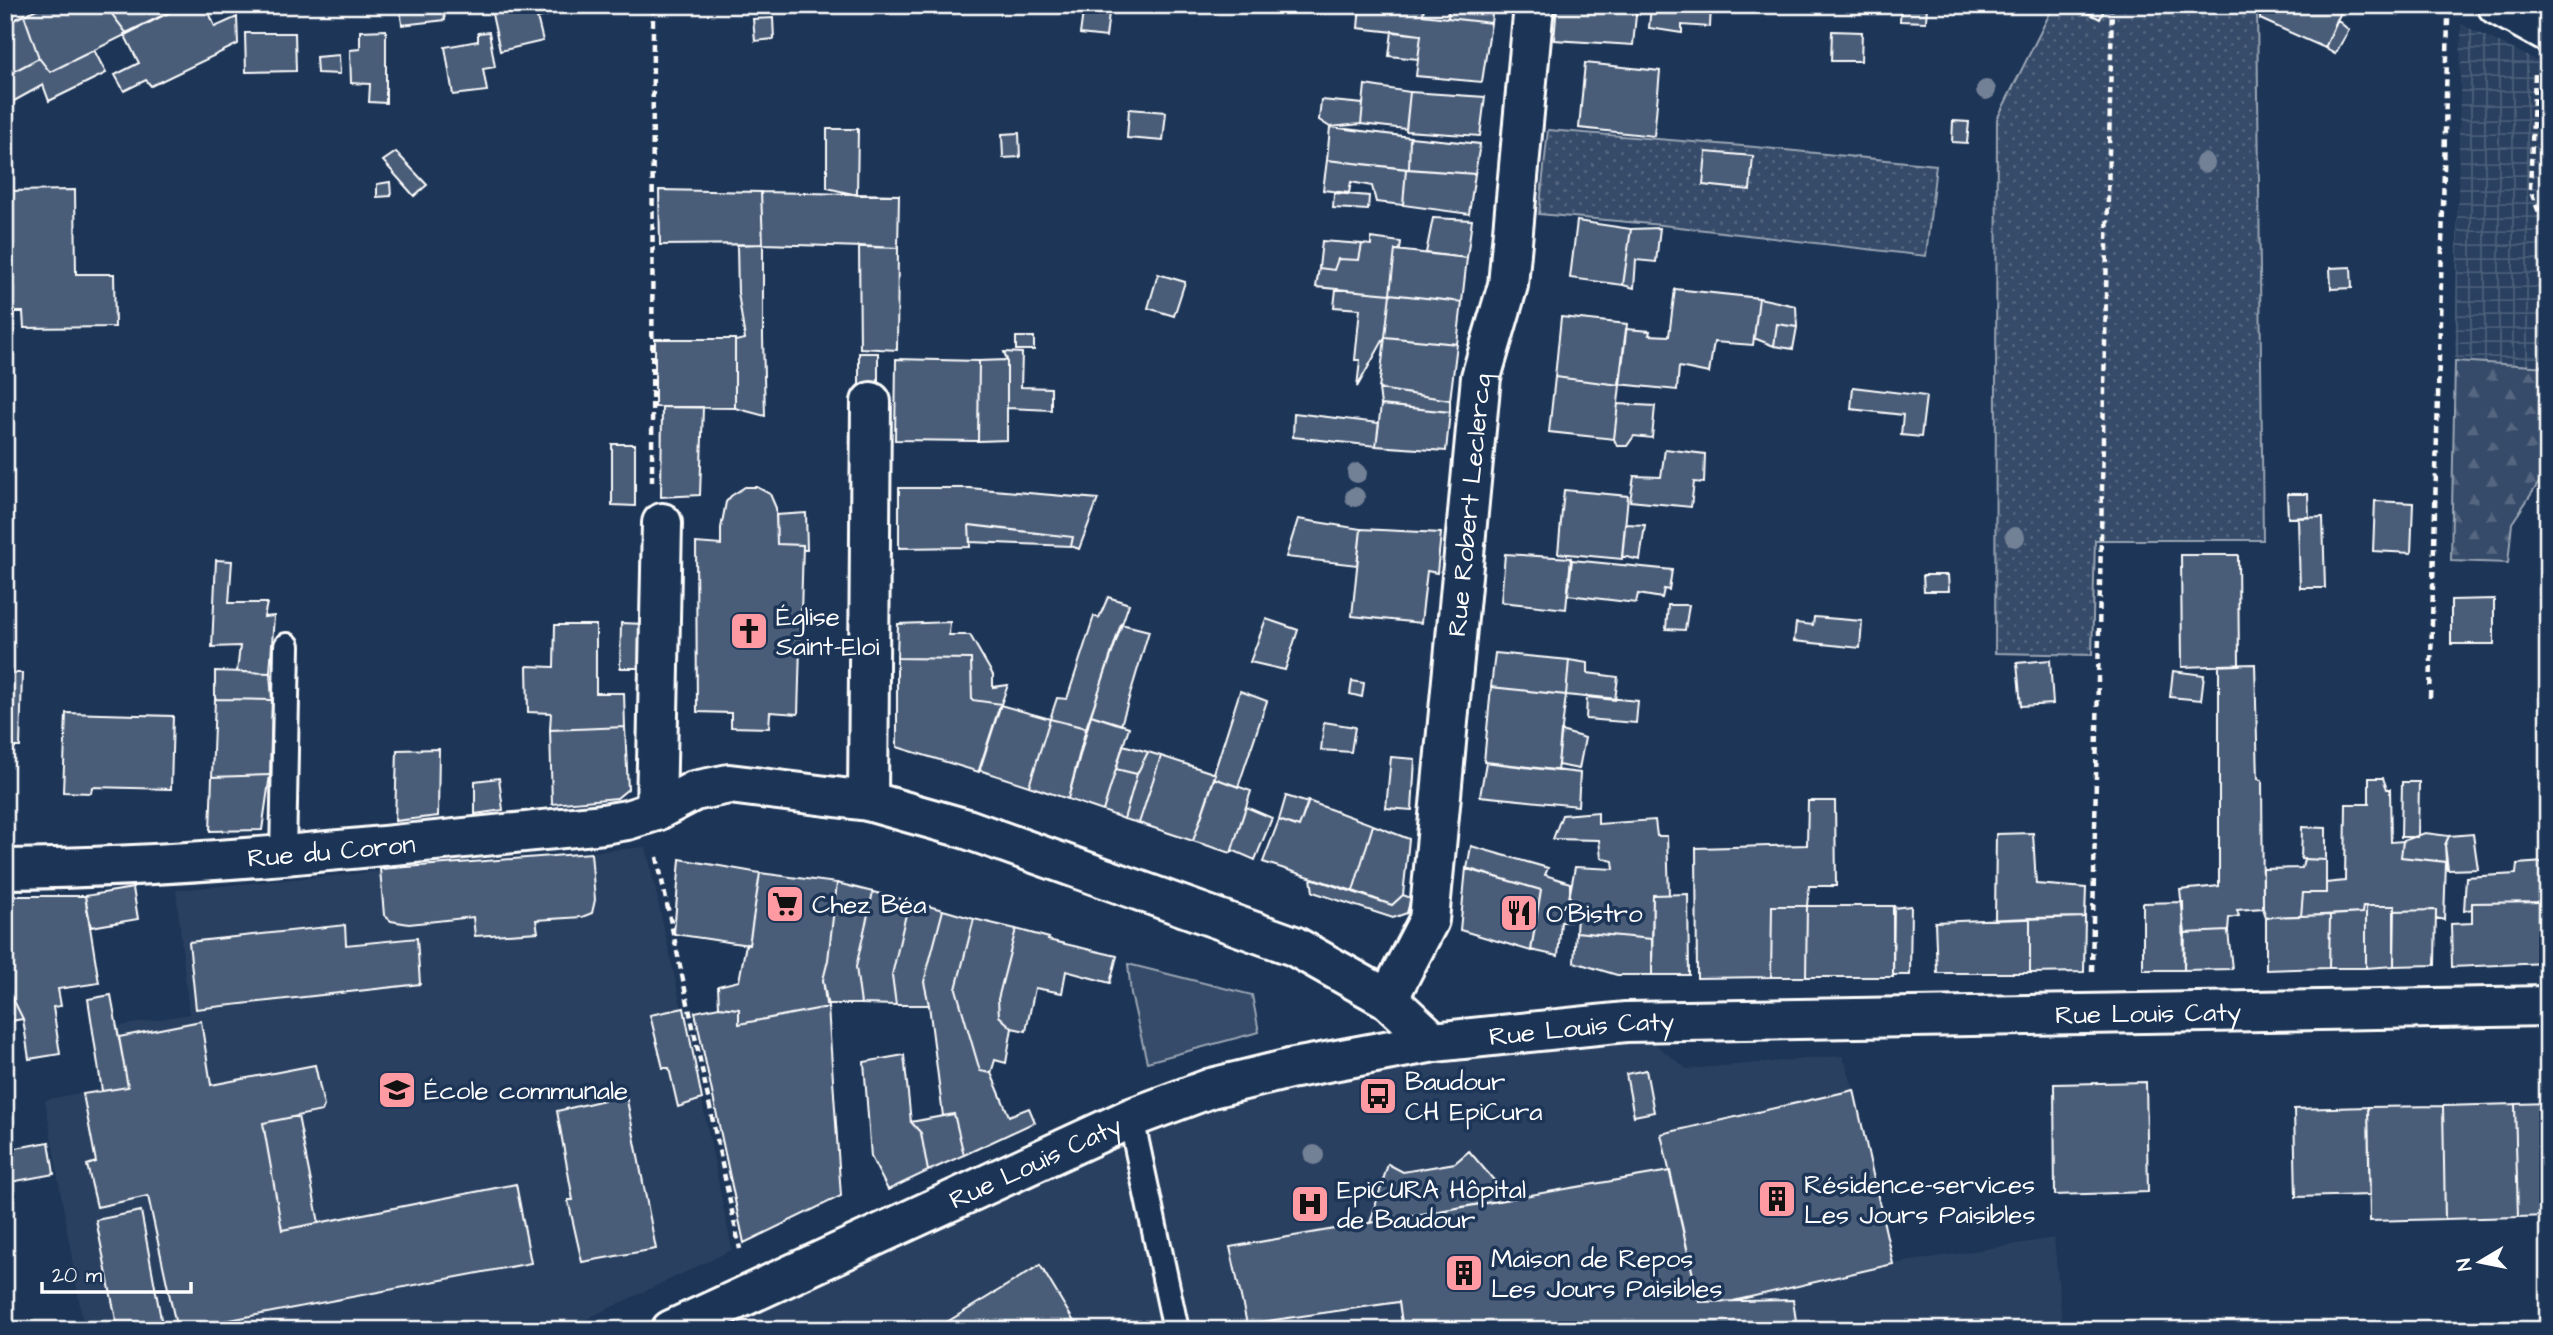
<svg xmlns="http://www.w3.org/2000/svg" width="2553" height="1335" font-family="'Architects Daughter',sans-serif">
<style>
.built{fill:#2a4161}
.industrial{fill:url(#industrial-grid)}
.grass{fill:url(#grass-dots);stroke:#9aa5b4;stroke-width:2}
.forest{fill:url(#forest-firs);stroke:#9aa5b4;stroke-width:2}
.park{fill:#364b69;stroke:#9aa5b4;stroke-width:2}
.building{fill:#4a5d79;stroke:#fff;stroke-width:2}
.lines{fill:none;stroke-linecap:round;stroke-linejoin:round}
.service-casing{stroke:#fff;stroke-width:30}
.minor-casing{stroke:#fff;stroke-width:44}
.secondary-casing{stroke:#fff;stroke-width:44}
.path{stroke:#fff;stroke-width:4.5;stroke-dasharray:7 5;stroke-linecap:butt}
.service{stroke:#1d3557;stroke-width:24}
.minor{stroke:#1d3557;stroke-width:38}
.secondary{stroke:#1d3557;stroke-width:38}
.tree{fill:#738196}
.labels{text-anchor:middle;stroke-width:7;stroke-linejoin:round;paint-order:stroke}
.street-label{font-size:26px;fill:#fff;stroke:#1d3557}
.poi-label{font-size:26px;fill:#fff;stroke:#1d3557;text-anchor:start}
</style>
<defs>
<pattern id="industrial-grid" width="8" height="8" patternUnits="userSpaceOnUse" patternTransform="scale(1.75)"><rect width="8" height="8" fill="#2a4161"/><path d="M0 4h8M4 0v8" fill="none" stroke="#4a5e79"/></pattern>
<pattern id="grass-dots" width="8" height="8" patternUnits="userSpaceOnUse" patternTransform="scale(1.75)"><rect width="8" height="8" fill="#364b69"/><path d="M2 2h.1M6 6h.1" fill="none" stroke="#546680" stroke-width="1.8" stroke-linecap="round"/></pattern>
<pattern id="forest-firs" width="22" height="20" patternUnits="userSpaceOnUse" patternTransform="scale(1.75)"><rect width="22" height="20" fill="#364b69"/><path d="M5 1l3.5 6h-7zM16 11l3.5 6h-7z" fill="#546680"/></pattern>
</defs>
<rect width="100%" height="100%" fill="#1d3557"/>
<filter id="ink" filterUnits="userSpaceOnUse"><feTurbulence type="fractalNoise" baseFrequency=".0143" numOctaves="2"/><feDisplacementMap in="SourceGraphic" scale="14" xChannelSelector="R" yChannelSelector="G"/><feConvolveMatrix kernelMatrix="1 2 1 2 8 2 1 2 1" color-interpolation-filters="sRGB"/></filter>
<g filter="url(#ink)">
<path class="built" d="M646,847l56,254 30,149 -169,80h-479l-39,-230 75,-15 -11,-57 80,-14 -13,-124z
M1626,1022l61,47 156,-13 11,34 -192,44 37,168 34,-1 160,-37 161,-26 9,92h-1392l460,-212z"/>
<path class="industrial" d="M2461,24l87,42v301l-93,-6z"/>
<path class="grass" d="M2054,5h203l6,535h-168l-3,115 -97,-2 2,-534z
M1548,130l207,17 181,18 -10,91 -264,-31 -123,-11z"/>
<path class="forest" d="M2455,361l93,6v102l-36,54 -4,40 -57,-2z"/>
<path class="park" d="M1128,964l124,31 7,37 -112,30 -16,-68z"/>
<path class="building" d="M45,5h60l22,29 -77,38 -11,-14 -15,-43z
M105,5h79l-57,29z
M184,5h22l9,22 22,-10 1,27 -87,42 -5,-6 -22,11 -9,-16 24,-12 -15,-29z
M400,5h43l2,15 -43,5z
M490,5h44l9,36 -43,10z
M534,5h58l-55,13z
M1084,5h26l-4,32 -26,-3z
M1360,5l64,1 -1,9 68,8 -9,59 -66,-6 5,-41 -63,-7z
M1449,5h44l-2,18 -43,-5z
M1557,5h80l-4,40 -79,-5z
M1651,5h60l-1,22 -28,-2v8l-33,-5z
M1901,5h26l-1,17 -26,-1z
M2073,5h33l-6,14z
M2260,5h84l-19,43 -65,-29z
M24,15l15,43 -34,18v-52z
M773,18l1,21 -19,2 -2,-22z
M2337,20l12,10 -14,24 -10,-6z
M386,30v73l-17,-1 1,-18 -19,-1 -1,-33 10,-1v-18z
M1392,31l29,4 -3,24 -29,-3z
M1832,31l30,1 -1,29h-30z
M489,32l6,35 -12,2 4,22 -34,4 -8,-48 33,-6v-8z
M245,33h50l1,38 -50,1z
M94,50l12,23 -57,28 -6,-16 -38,21v-30l34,-18 11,14z
M339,55l1,19 -23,-1 -1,-16z
M1585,63l75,8 -6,65 -75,-8z
M1365,85l45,7 -4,37 -45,-5z
M1410,92l75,5 -5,39 -74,-5z
M1321,100l42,4 -2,20 -31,3 -11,-7z
M1129,109l37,3 -3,29 -36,-3z
M1953,121l16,1 -2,21 -15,-1z
M1330,127l80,10 -1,32 -82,-9z
M827,129h31l-1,66 -30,-7z
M1019,133l1,24 -17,1 -1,-24z
M1410,137l70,7 -5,30 -66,-5z
M396,152l31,33 -13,11 -31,-35z
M1706,152l47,4 -3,34 -47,-5z
M1327,160l79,9 -3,36 -27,-3 -4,-16 -21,-4 -2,11 -26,-3z
M1406,169l69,5 -6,40 -66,-9z
M390,182l1,14 -14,1v-13z
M75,190l1,84h38l1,53 -91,1 -1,-16h-18v-121z
M659,190l102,2 2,52 -103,1z
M761,192l138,3 -1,53 -135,-4z
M1334,193l35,3 -1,14 -35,-2z
M1433,218l39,2 -5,38 -41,-5z
M1577,221l54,8 -8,56 -53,-7z
M1660,228l-4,34 -20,-2 -2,28 -11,-3 8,-56z
M1371,238l30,4 -1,8h-5l-5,44 -74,-7 3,-19 15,2 4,-11 21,1 3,-16 9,1z
M1322,241l40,3 -3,16 -21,-1 -4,11 -15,-2z
M763,244v93l2,79 -30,-8v-67l10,-2 -7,-46 -1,-48z
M859,246l39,2 -1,102 -37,-2z
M1395,250l72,8 -5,44 -72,-8z
M2351,267l1,21 -21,1 -1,-21z
M1158,274l27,8 -11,34 -26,-8z
M1336,289l54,5 -5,43 -28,50 3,-27h-5l5,-51 -26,-2z
M1675,289l84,9 -6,47 -39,-3 -5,31 -30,-6 -2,23 -58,-6 7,-55 24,2 -1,4 20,1z
M1390,294l72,8 -5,42 -72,-7z
M1759,298l37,8 1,21 -20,-3 -3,22 -20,-8z
M1561,317l66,7 -7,61 -65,-8z
M1777,324l20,3 -4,22 -19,-3z
M1016,337h18v13h-18z
M1385,337l72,7 -7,56 -71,-11z
M655,339h80v69l-80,-1z
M1004,352l18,1 -1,34 30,1v22l-44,-2v-48z
M859,353h19v39l-19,-1z
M896,359l83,2 -1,80 -83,-1z
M1007,360v80l-29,1 1,-80z
M1555,377l65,8 -6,54 -65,-7z
M1853,387l73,9 -5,41 -20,-2 2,-20 -52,-6z
M1379,389l71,11v12l-69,-7z
M1618,404l37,2 -3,32 -18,-2 -7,10h-10l-3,-7z
M1381,405l69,7 -4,39 -70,-5z
M662,407h41l-3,88 -39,2z
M1294,413l85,10 -3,23 -83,-9z
M612,444h23v62l-23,-1z
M1665,449l40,5 -1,29 -10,-1 -3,25 -61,-6 4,-25 27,1z
M745,487h12l13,7 6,14 1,36 26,1 -5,169 -28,-2 -1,16 -38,-1v-14l-34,-1 -1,-169 25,2v-17l5,-26 5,-6z
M899,488h70l129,11 -19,50 -8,-3 2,-9 -104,-12 1,22 -71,1z
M1564,490l64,6 -6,63 -64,-6z
M2287,494h21l1,23 -21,1z
M2375,501l38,2 -2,50 -38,-2z
M806,513l1,37h-4v-5l-26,-1 -1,-29z
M2323,517l2,71h-25l-2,-70z
M1298,519l63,10 -4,36 -71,-8z
M1625,524l20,1 -5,35 -18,-4z
M969,525l33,4 71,8 -2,9 -101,-4z
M1361,529l80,4 -4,40 -10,-2 -6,52 -69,-7z
M1505,554l66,4 -5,51 -65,-7z
M2181,555h57l1,110 -57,2z
M216,560l16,1 -3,42h38l-3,14 10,-1 -4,57 -33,-1 3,-26 -28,1z
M1572,560l100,10 -3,20 -5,-1 -2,9 -24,-4 -2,9 -68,-8z
M1923,575h25l1,16h-25z
M1108,597l21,7 -43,124 -36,-9 7,-21 10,1 27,-83 5,2z
M2494,599v45h-43v-44z
M1668,605h21l-4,25 -19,-1z
M1814,617l48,4 -2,27 -66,-7 2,-18 17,2z
M1266,619l32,11 -13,40 -35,-8z
M950,622l-1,13h21l23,40v12l15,-2 -7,19 -29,-4 -1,-41 -74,-1 1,-34z
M621,623l24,1 -2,44h-23z
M1121,624l28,7 -28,94 -30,-10z
M555,625h41v68h28l1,34 -75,3 1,-17 -23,-1 -1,-46 27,1z
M1495,653l74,7 -3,35 -75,-8z
M897,658l74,1 1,41 29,4 -22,68 -82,-25z
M1569,660l19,3v10l30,4 -3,23 -49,-5z
M2050,660l3,44 -32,2 -4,-43z
M2255,664l3,115 4,1 1,128 -26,2 2,6 -10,2 -1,13 -43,2 -5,-43 39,-4v-221z
M215,671l55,2 2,27 -57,-1z
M2173,671l31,4 -3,25 -31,-3z
M5,673h17l-2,74h-15z
M1352,681l12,2 -2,14 -12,-3z
M1491,687l75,8 -9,76 -73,-9z
M1240,691l27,10 -29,86 -24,-9 2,-4 -2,-1z
M1587,696l51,5 -2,22 -50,-4z
M215,699l57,1 -2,75 -58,2z
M1000,705l50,14 -21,67 -50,-16z
M66,713l107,3 -2,73 -79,-2 -1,6 -28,-1z
M1091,715l38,12 -26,84 -35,-12z
M1050,719l36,9 -18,71 -39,-13z
M1324,722l31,5 -4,25 -30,-2z
M625,727l3,62 -11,9 -65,6 -2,-74z
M1561,731l24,7 -6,31 -21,-4z
M1123,745l25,7 -11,22 -21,-5z
M439,749l-1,67 -43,5 2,-71z
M1148,752l13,4 -22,67 -15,-4 13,-45z
M1161,756l55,18 -23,67 -54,-18z
M1391,757l24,2 -3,51 -26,-2z
M1486,762l94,11 -2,33 -98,-10z
M1116,769l21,5 -13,45 -21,-8z
M270,775l-8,55 -52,1 2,-54z
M499,778l4,32 -28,4v-33z
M1214,778l37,13 -20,62 -38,-12z
M2369,778h14l4,11h3l1,53 12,-1 -2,16 45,5 -2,58 -8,-2v-8l-42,1 1,-5h-32l-1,7 -61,3 2,-23h23v-10l19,-2 1,-77h23z
M2402,782h17l-1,55h-17z
M1286,796l22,7 -9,24 -20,-7z
M1308,801l65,24 -20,66 -90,-29 16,-42 20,7z
M1808,801h27l1,85h-27l-2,20h-35l-1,71 -74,1 -1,-130 111,-3z
M1246,807l26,11 -17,42 -23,-10z
M1598,812v12l57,-4 2,16h10l2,59h-16l-1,44 -76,-7 2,-32 -9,-2 6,-31 39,2 -1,-8 -12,-3 -2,-18 -46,-1 9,-24z
M1373,825l36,14 -6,56 -11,10 -39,-14z
M2302,827l24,1v32l-25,-1z
M2033,833l3,51 50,4 -1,29 -90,3 1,-86z
M2425,833l24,3 -4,9 1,17 -45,-5 2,-16z
M2473,834l5,35 -30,1 -3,-25 4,-9z
M2548,836v45h-4l1,21 -73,1v6l-8,2 2,-34 50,-3 1,-10 27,-2 1,-25z
M1471,846l77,22 -3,7 25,8v39h-9l-3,34 -27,-6 10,-60 -74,-21z
M591,853l4,47 -3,13 -10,4 -46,3 2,12 -63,4 -2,-19 -64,7 -18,-3 -7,-6 -4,-46z
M680,859l80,14 -11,72 -75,-11z
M2304,859l22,1v33h-23l-2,23 -35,1 -3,-9v-39l39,-1z
M1466,868l75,22 -10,61 -71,-21z
M760,873l77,10 -9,77 -5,20 5,27 -89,17v-15l-20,-2 -1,-21 21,-5 7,-37 3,1z
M1311,878l81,27 11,-10 8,3 -4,15 -14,5 -80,-26z
M2544,881h4v82h-1z
M837,883l36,9 -17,75 5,37h-35l-3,-24 5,-20z
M133,888l5,31 -47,8 -6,-31z
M873,892l36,9 -17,74 4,30 -35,-1 -5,-37z
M1688,894l1,81h-37l1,-80z
M5,896h80l14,87 -41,6 3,17 -8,1 7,47 -31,5 -6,-40 -12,-24 -4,-23z
M909,901l34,9 -19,72 5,23h-33l-4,-30z
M2183,902l1,68h-41v-67z
M2545,902l2,61 -95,4 -1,-43 21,-1v-20z
M5,905l2,67 4,23 12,24 -18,3z
M1772,906h35l-1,71h-35z
M1807,906h87l-1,71h-87z
M1911,906l-1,69h-17v-67z
M2363,906h3v62h-37l1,-53 32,-2z
M2366,906h29l-1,60 -28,2z
M943,910l31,9 -18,70 24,82 11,2 18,43 20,-8 6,14 -71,33 -10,-41 -11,2 -14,-111 -5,-23z
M2436,910l-1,55 -41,1v-55z
M2330,915l-1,53 -63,2v-53z
M2085,917l-1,55 -54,1v-55z
M2030,918v55h-93l-2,-51z
M974,919l42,10 -18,70 1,17 13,12 -6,35 -11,-3 -4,13 -11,-2 -24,-82z
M345,925l1,20 71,-7 3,46 -224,25 -7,-67z
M1016,929l33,9 -1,2 69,16 -7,27 -44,-12 -4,22 -27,-5 -9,43 -14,-3 -13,-12 -1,-17z
M2228,931l4,38 -48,1 1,-37z
M1576,932l76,7v36h-35l-43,-13z
M111,995l17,92 -26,4 -14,-92z
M719,1007l20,2v15l89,-17 13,189 -97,47 -49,-231z
M684,1008l18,91 -24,8 -9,-39h-6l-13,-53z
M201,1021l10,64 104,-20 9,41 -2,5 -59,12 19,107 234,-46 15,79 -354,67 -29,-134 -51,11 -10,-42 9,-3 -13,-68 45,-7 -9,-50z
M904,1055l7,67 10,11 7,38 -40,19 -17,-33 -7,-95z
M1646,1070l8,42 -20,4 -8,-42z
M2146,1082l2,110 -93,3 -1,-111z
M1854,1090l39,174 -160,37 -34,1 -38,-168z
M626,1095l30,154 -74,13 -14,-62h5l-16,-89z
M2548,1103v113l-30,1 -3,-113z
M2515,1104l3,113 -73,2 -2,-113z
M2443,1106l2,113 -75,2 -2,-114z
M2368,1107l2,88 -74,2 -2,-88z
M954,1114l10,41 -36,16 -7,-38 -10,-11z
M298,1116l21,107 -37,7 -19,-107z
M49,1142l5,32 -49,9v-33z
M1469,1151l41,48 -140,24 18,-59 15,8 52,-9z
M1670,1171l29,131 94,-2 4,28 90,-4 1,6h-485l-4,-28 -152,22 -17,-77z
M141,1211l22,119h-45l-22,-110z
M1040,1265l39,65h-145z"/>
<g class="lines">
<defs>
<path id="service" d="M283,856l4,-210
M1131,1118l45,212"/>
<g id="minor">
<path d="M2497,5l51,28"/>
<path d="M868,801l3,-399"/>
<path d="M656,811l6,-288"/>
<path id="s1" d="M5,869c200,-2 399,-25 598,-45l24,-4 29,-9 38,-20 35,-7 139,17 99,28 327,117 94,53 46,43"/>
<path id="s2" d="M1388,999l41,-79 52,-543 27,-92 26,-280"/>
</g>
<g id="secondary">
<path id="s3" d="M671,1330l460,-212 80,-30 78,-19 145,-27 192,-20 922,-16"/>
</g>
</defs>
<use href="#service" class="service-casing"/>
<use href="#minor" class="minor-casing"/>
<use href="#secondary" class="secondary-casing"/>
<path class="path" d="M2535,74l-5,115 8,21 10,13
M652,482l1,-477
M2430,698l18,-679 3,-9
M657,857l83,392
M2092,971l20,-966"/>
<use href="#service" class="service"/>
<use href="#minor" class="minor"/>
<use href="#secondary" class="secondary"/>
</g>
<g class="tree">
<circle cx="1986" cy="90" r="10"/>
<circle cx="2205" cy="163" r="10"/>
<circle cx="1357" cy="473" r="10"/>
<circle cx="1355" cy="497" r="10"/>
<circle cx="2015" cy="537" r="10"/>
<circle cx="1314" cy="1155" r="10"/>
</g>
</g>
<defs>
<symbol id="church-square" viewBox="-11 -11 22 22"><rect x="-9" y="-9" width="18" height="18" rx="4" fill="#ff9aa2" stroke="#1d3557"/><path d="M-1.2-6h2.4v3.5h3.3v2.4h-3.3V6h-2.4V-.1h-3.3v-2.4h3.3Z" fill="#111"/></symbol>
<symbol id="supermarket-square" viewBox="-11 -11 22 22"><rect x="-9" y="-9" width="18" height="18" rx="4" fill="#ff9aa2" stroke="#1d3557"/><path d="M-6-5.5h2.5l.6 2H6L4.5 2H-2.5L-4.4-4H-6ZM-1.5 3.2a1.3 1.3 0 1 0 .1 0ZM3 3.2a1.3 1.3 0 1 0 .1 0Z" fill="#111"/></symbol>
<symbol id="restaurant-square" viewBox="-11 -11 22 22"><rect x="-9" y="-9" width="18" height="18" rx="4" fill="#ff9aa2" stroke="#1d3557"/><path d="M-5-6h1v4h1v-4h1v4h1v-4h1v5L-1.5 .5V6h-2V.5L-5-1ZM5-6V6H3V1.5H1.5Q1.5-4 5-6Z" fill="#111"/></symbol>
<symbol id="school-square" viewBox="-11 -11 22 22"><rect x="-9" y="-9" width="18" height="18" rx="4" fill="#ff9aa2" stroke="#1d3557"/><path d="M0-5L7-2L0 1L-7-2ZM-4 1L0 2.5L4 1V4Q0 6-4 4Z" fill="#111"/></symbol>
<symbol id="bus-square" viewBox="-11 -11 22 22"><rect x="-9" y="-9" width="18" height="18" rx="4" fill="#ff9aa2" stroke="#1d3557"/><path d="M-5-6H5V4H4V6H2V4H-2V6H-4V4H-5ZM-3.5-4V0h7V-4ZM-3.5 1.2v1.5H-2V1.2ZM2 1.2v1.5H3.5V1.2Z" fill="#111"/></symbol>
<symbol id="building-square" viewBox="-11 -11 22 22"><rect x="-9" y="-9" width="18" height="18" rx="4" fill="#ff9aa2" stroke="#1d3557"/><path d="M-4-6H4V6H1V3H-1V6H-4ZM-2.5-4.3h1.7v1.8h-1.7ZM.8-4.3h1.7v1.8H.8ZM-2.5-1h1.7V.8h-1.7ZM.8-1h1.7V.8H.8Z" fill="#111"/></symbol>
<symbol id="hospital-square" viewBox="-11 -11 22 22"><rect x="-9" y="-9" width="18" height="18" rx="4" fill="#ff9aa2" stroke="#1d3557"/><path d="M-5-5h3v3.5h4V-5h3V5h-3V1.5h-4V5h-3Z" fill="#111"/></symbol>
</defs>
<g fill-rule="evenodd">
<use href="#church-square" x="727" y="609" width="44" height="44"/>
<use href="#supermarket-square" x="763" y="882" width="44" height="44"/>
<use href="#restaurant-square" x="1497" y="891" width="44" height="44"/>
<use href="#school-square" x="375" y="1068" width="44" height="44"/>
<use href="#bus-square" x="1356" y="1074" width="44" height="44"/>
<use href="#building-square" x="1755" y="1177" width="44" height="44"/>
<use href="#hospital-square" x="1288" y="1182" width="44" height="44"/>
<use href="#building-square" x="1442" y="1251" width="44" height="44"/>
</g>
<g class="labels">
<g class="street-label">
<text dy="9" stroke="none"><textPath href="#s2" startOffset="506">Rue Robert Leclercq</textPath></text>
<text dy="9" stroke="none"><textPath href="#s1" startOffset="327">Rue du Coron</textPath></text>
<text dy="9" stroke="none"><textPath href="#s3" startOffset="1535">Rue Louis Caty</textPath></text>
<text dy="9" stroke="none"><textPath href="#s3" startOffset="968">Rue Louis Caty</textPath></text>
<text dy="9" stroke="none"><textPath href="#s3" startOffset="401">Rue Louis Caty</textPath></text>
</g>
<g class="poi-label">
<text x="776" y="625">Église<tspan x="776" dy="30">Saint-Eloi</tspan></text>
<text x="812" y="913">Chez Béa</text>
<text x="1546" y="922">O'Bistro</text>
<text x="1405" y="1090">Baudour<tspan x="1405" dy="30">CH EpiCura</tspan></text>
<text x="424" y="1099">École communale</text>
<text x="1804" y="1193">Résidence-services<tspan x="1804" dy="30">Les Jours Paisibles</tspan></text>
<text x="1337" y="1198">EpiCURA Hôpital<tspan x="1337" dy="30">de Baudour</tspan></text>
<text x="1491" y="1267">Maison de Repos<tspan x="1491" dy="30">Les Jours Paisibles</tspan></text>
</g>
</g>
<rect width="2553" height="1335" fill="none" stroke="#1d3557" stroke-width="28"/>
<rect x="14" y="14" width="2525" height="1307" fill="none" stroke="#fff" stroke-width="2.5" filter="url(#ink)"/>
<g transform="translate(2480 1262) rotate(260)" stroke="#1d3557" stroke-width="5" paint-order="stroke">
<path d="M0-5L12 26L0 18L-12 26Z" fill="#ffffff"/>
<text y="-10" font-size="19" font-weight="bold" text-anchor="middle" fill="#ffffff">N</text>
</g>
<path d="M42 1282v10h149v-10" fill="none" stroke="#ffffff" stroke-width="3.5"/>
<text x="52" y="1282" font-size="21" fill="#ffffff" stroke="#1d3557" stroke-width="5" paint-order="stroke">20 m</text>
</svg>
